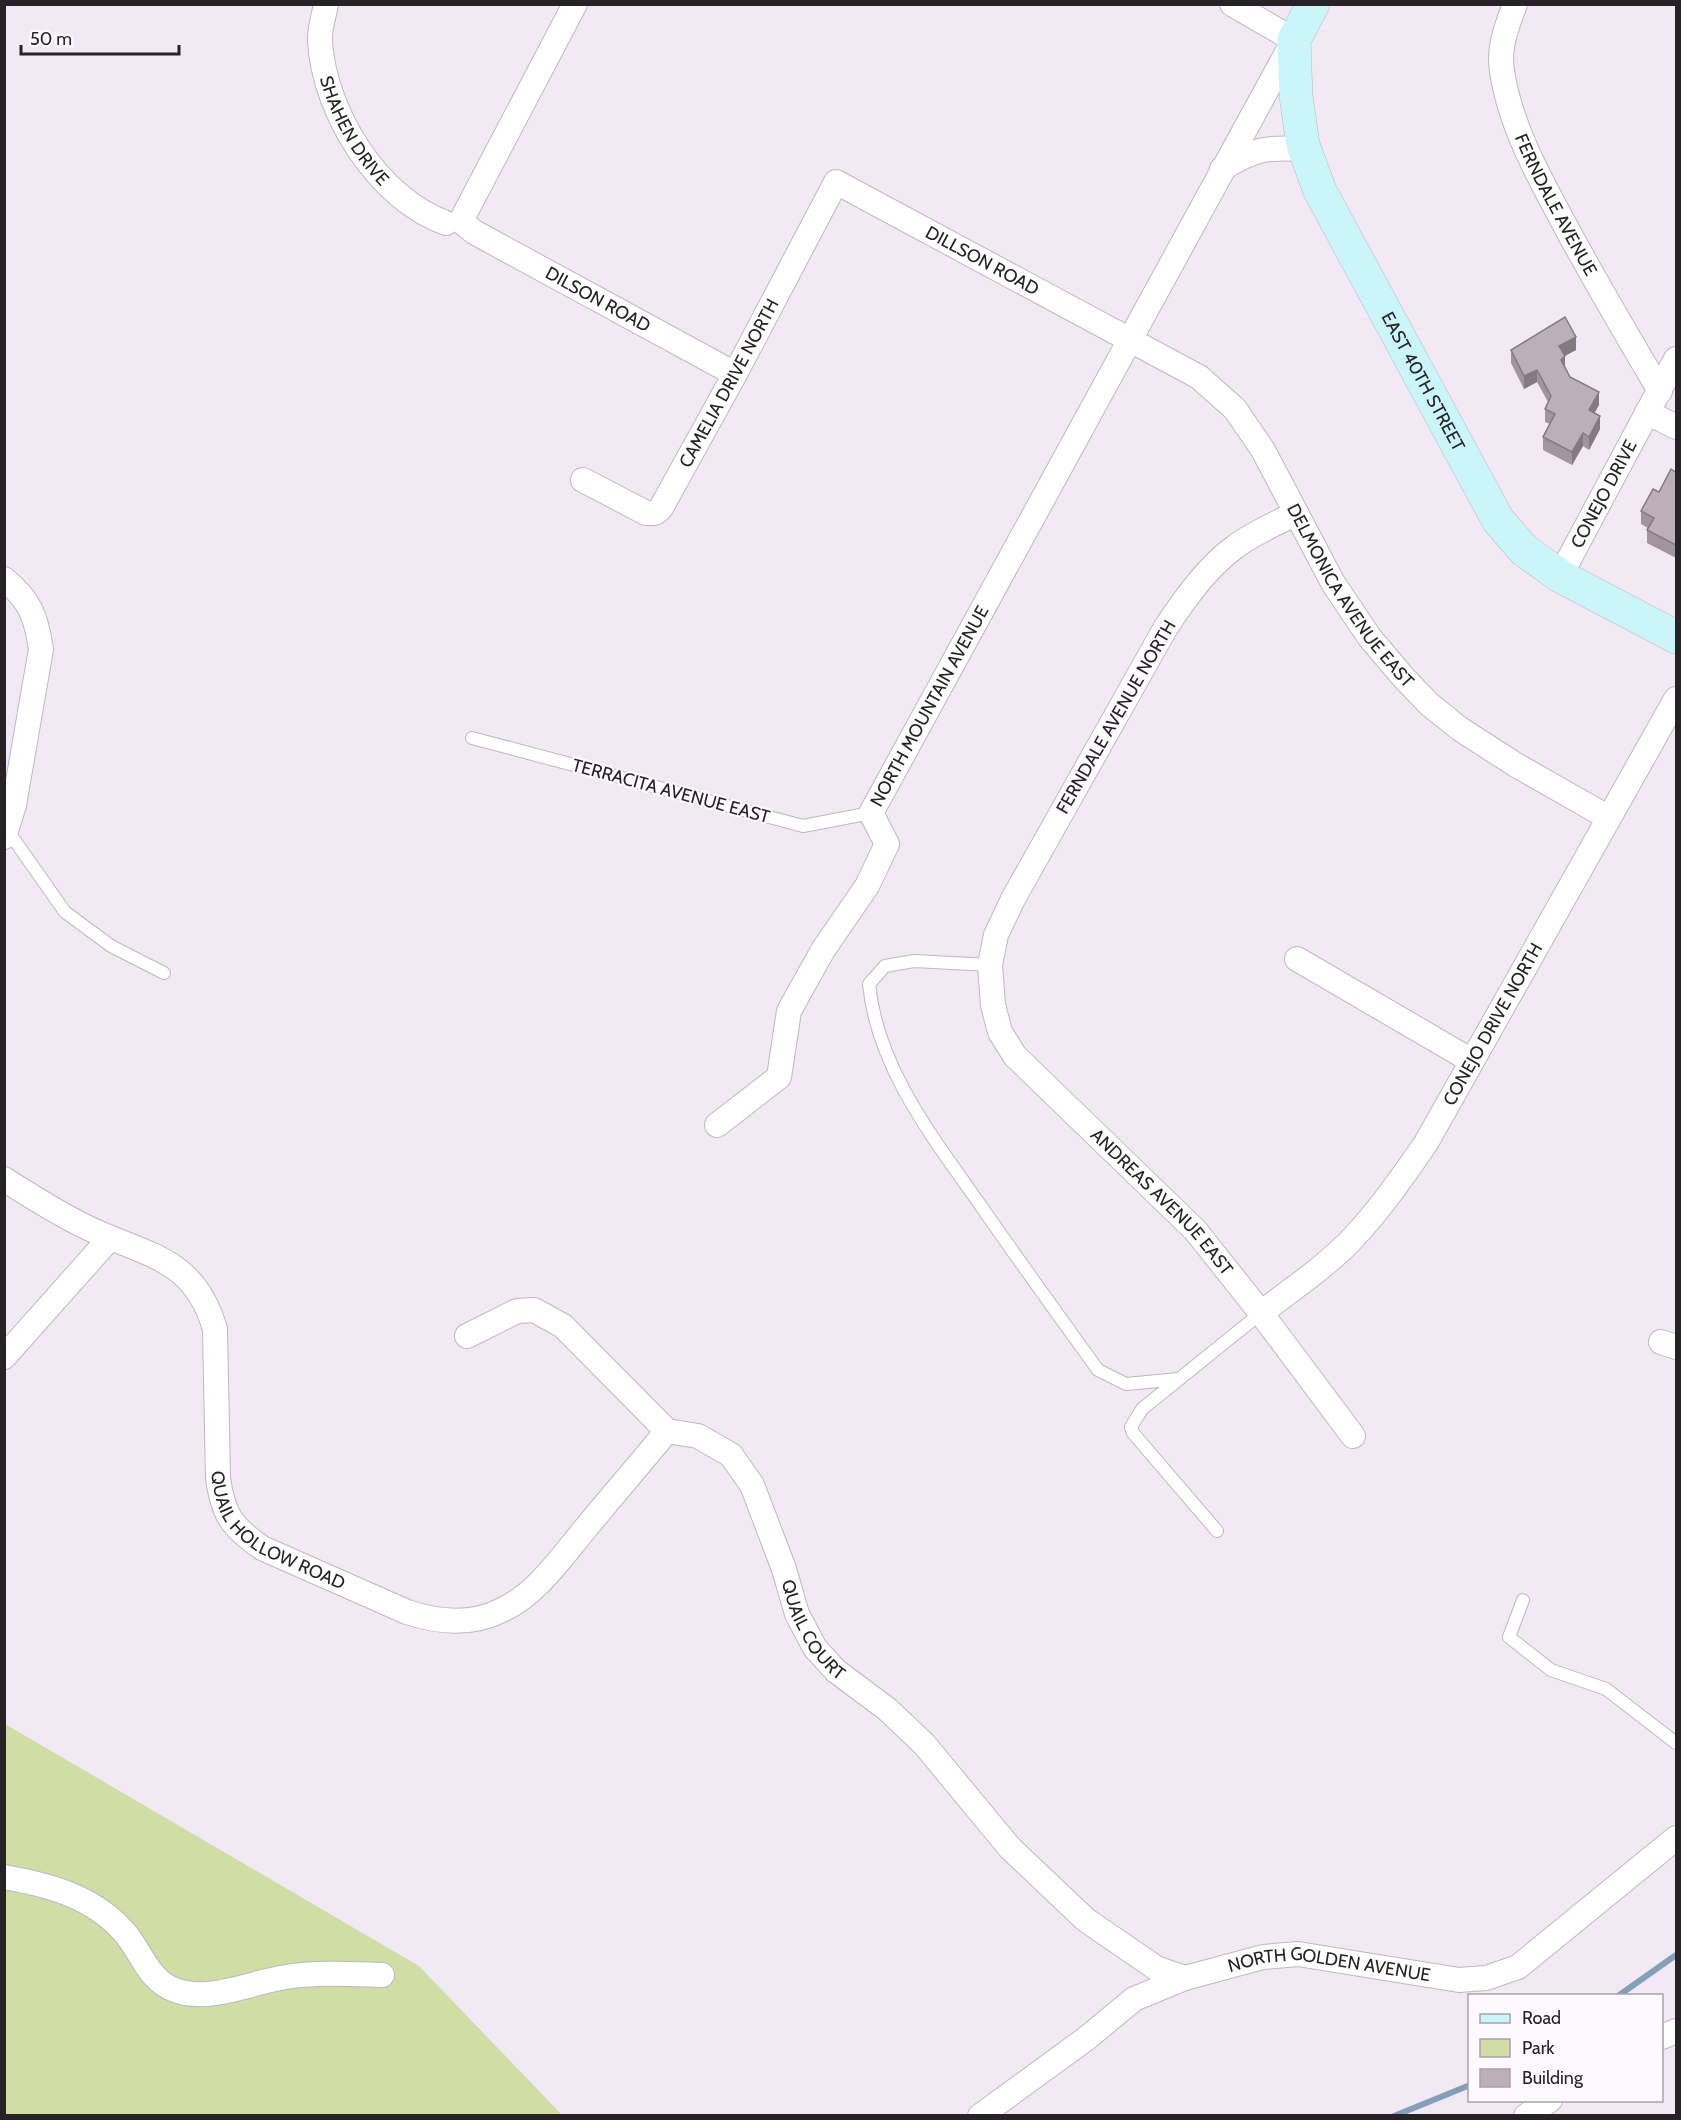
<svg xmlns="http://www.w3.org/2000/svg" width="1681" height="2120" font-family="Cabin,sans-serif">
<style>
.green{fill:#d0dda5}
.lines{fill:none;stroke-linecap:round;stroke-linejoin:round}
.stream{stroke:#82a1b8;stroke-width:6}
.service-casing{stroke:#c0b7c2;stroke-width:14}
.minor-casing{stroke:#c0b7c2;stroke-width:26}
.secondary-casing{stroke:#c0b7c2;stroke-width:34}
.service{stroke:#fff;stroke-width:12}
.minor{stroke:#fff;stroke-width:24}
.secondary{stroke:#caf6f9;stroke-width:33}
.wall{fill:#a1969f}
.shaded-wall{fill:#837a82}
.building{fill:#bbafb9;stroke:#837a82;stroke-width:1.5}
.labels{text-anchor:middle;stroke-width:4.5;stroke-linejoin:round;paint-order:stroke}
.street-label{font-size:18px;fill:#262226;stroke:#fef8ff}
</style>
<rect width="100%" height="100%" fill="#f3e9f5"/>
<path class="green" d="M5,1724l414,242 143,149 -557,1z"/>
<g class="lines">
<path class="stream" d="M1618,1996l58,-41
M1394,2116l76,-31"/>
<defs>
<path id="service" d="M472,738l331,88 68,-13
M8,831l57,81 46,34 53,27
M990,965l-76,-4 -29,5 -16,18c8,84 65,155 112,222 38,55 78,110 117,164l28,14 53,-5
M1217,1531l-84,-98 -2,-6 11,-18 119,-96
M1523,1600l-14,37 42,33 55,19 70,54"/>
<g id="minor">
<path id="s1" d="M326,4c-2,12 -7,26 -6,37 4,71 58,158 126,182"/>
<path id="s2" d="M575,4l-112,213v6l11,9 261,142"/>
<path id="s3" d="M1515,4c-8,22 -17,43 -13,67 8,55 38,108 64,156 30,56 62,110 94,164"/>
<path d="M1222,169c33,-21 45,-22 83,-20"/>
<path d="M1647,412l29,15"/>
<path id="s4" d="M583,480l63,33h9l6,-5 74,-134 101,-192 363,195 36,32 28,41 70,133 37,55 34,40 25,26 31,25 56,36 93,53"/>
<path id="s5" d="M1296,513c-20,11 -43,20 -61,34 -27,19 -51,53 -69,80l-153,272 -17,36 -6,30 3,40 7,27 15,24 180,174 66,83 92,123"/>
<path id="s6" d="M1560,576l116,-217"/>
<path d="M4,579c26,21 32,37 37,70l-27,156 -10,32"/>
<path d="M1297,959l175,102"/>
<path id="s7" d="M717,1125l62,-48 10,-66 34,-61 44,-64 20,-42 -16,-31 423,-773 -62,-36"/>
<path id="s8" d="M4,1179c28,18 55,35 84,49 59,28 106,29 127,101l3,149c5,37 14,49 44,70l145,64c30,10 62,14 93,-1 36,-16 60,-52 85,-82 27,-33 55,-65 82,-98"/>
<path id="s9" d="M1261,1313c31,-24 66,-47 93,-76 27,-29 49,-61 72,-94l250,-444"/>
<path id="s10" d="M467,1336l50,-25 17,-1 29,16 104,105 31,5 33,19 21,30 32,84 13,45 18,34 21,23 51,38 37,35 86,104 76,72 70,48 29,10"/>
<path d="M1661,1342l15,5"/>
<path d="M4,1357l106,-119"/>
<path d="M4,1877c46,8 90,20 121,56 17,20 23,47 50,57 33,13 77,-8 111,-13 31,-5 64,-3 96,-2"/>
<path d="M1662,2037l14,-6"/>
<path id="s11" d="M980,2116l107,-78 47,-39 51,-21 78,-21 35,-3 161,26 27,-2 32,-11 158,-129"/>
<path d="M1526,2116l24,-16"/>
</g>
<g id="secondary">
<path id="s12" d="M1313,4l-19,36 2,56 7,49 17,46 178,329 26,30 36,26 116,61"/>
</g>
</defs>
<use href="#service" class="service-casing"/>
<use href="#minor" class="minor-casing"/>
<use href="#secondary" class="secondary-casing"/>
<use href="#service" class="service"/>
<use href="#minor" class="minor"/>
<use href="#secondary" class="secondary"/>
</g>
<path class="wall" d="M1511,350h65l-12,6 1,10 5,11 29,28 -5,8 6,16 -11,21 -6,-4 -11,19 -29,-15v-13l7,-13 -5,-2v-13l3,-7 -11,-20 -13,7 -13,-26z
M1677,473v85h-1l-29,-15v-13l1,-2 -7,-4v-13z"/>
<path class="shaded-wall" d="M1576,337v13l-17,9v-13z
M1565,356v13l-4,-9z
M1537,370v12l-13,7v-13z
M1599,392v13l-10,18v-13z
M1600,416v13l-11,21v-13z
M1583,433v13l-11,19v-13z"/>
<path class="building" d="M1565,317l11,20 -17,9 6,10 -4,4 9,17 29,15 -10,18 11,6 -11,21 -6,-4 -11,19 -29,-15 12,-23 -10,-5 6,-13 -14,-26 -13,6 -13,-26z
M1671,469l6,4 -1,72 -29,-15 7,-12 -13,-7 12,-22 6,3z"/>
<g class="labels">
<g class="street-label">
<text dy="6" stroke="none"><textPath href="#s1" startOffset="135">SHAHEN DRIVE</textPath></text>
<text dy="6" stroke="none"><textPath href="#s3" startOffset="214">FERNDALE AVENUE</textPath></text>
<text dy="6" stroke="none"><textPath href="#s4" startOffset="624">DILLSON ROAD</textPath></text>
<text dy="6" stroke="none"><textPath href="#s2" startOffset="402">DILSON ROAD</textPath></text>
<text dy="6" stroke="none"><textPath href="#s12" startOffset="412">EAST 40TH STREET</textPath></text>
<text dy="6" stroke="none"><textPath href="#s4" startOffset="230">CAMELIA DRIVE NORTH</textPath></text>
<text dy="6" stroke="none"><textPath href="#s6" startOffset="93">CONEJO DRIVE</textPath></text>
<text dy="6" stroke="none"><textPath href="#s4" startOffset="1138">DELMONICA AVENUE EAST</textPath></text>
<text dy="6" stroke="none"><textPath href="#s7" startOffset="496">NORTH MOUNTAIN AVENUE</textPath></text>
<text transform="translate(1116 717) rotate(-60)" y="6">FERNDALE AVENUE NORTH</text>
<text transform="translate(671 791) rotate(15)" y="6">TERRACITA AVENUE EAST</text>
<text dy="6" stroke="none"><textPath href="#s9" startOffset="375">CONEJO DRIVE NORTH</textPath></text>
<text dy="6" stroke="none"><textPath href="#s5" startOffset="862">ANDREAS AVENUE EAST</textPath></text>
<text dy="6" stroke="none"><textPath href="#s8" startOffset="501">QUAIL HOLLOW ROAD</textPath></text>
<text dy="6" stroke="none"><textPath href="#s10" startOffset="518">QUAIL COURT</textPath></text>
<text dy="6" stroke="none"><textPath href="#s11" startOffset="396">NORTH GOLDEN AVENUE</textPath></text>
</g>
</g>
<rect width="1681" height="2120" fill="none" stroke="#262226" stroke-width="12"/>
<rect x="1468" y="1994" width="195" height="108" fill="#fef8ff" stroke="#a8a2a8" stroke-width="1.5"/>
<rect x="1480" y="2014" width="30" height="9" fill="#caf6f9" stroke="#a8a2a8" stroke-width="1.5"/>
<text x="1522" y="2024" font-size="18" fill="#262226">Road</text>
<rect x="1480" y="2039" width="30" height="18" fill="#d0dda5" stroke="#a8a2a8" stroke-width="1.5"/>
<text x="1522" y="2054" font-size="18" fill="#262226">Park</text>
<rect x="1480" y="2069" width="30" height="18" fill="#bbafb9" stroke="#a8a2a8" stroke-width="1.5"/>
<text x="1522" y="2084" font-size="18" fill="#262226">Building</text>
<path d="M21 45v9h158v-9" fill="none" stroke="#262226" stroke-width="3"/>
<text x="30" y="45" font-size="18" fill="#262226" stroke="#fef8ff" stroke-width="4.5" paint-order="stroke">50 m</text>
</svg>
